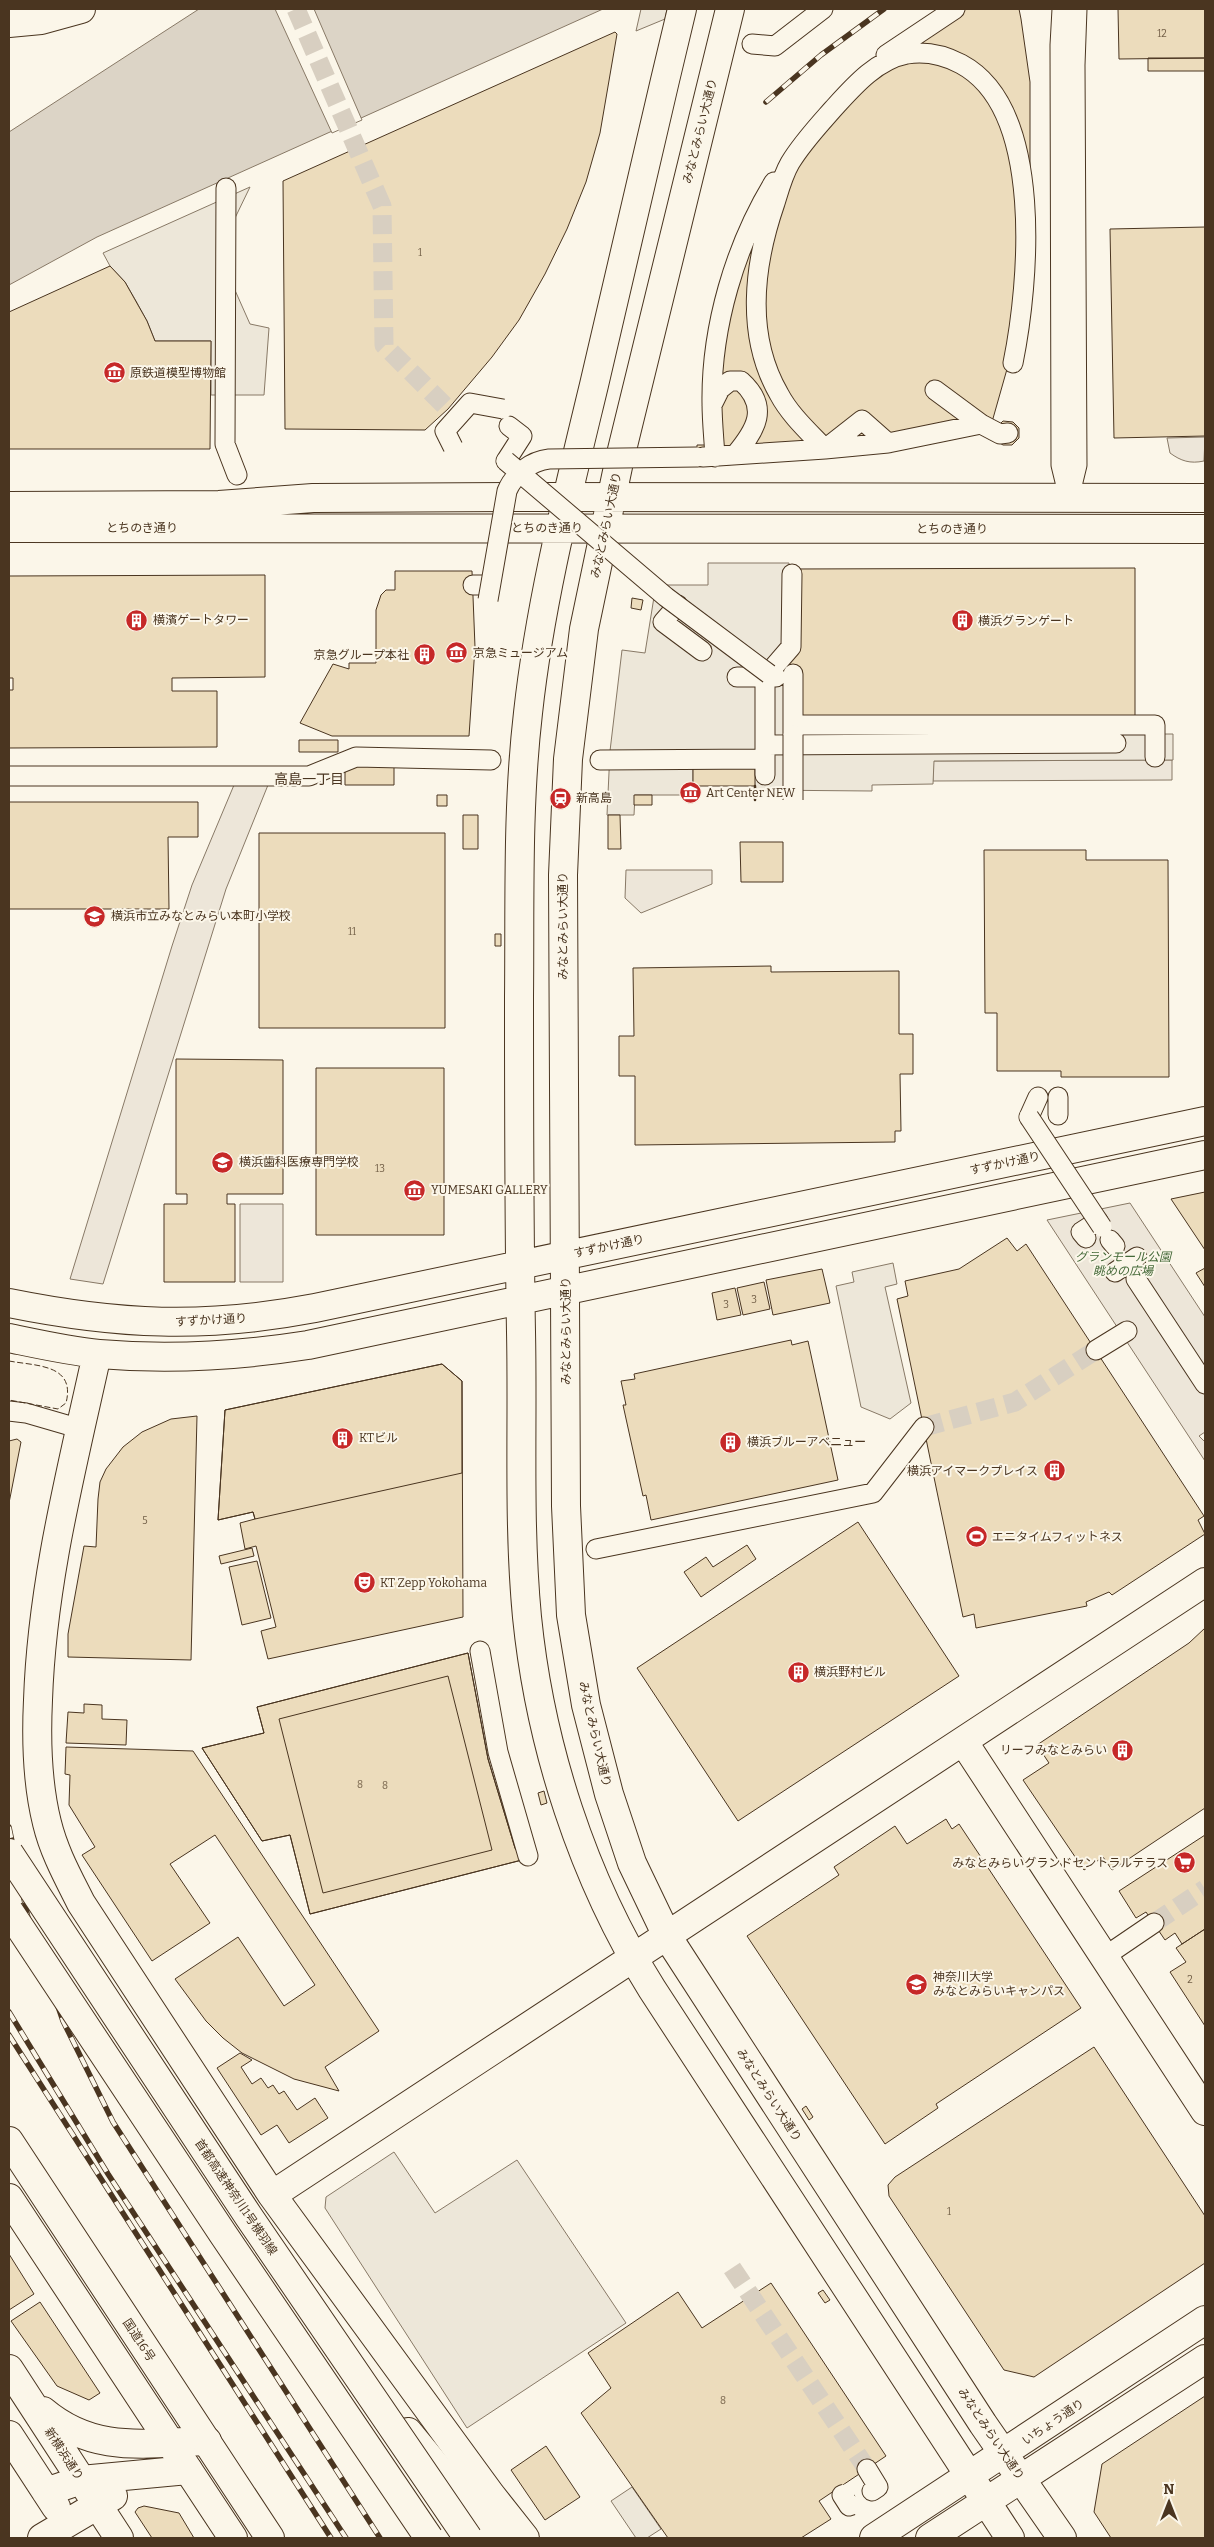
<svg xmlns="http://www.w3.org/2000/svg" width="1214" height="2547" font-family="Bitter,'Noto Sans JP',serif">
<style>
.green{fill:#ede6d9;stroke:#887966}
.parking{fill:#ede7d9;stroke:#887966}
.water{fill:#dcd4c6;stroke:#887966}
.pier{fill:#fbf6e9;stroke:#887966}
.building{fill:#ecdcbc;stroke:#4a3520}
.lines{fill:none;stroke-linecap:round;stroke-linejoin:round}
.street-tunnel{stroke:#d8cfc1;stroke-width:19;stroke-dasharray:19 9;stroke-linecap:butt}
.street-casing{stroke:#4a3520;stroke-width:21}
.secondary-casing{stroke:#4a3520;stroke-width:30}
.highway-casing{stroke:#4a3520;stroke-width:30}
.street{stroke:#fbf6e9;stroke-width:19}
.secondary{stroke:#fbf6e9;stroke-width:28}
.highway{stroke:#fbf6e9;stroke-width:28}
.rail-casing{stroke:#4a3520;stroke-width:5.5}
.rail{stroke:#fbf6e9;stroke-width:4;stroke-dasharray:11;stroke-linecap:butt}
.street-bridge-casing{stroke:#4a3520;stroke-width:21;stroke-linecap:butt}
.highway-bridge-casing{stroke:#4a3520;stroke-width:30;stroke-linecap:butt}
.street-bridge{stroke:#fbf6e9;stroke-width:19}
.highway-bridge{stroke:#fbf6e9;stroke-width:28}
.fence{stroke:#4a3520;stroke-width:1;stroke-dasharray:6 2.5;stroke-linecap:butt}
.wall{stroke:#4a3520;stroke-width:2.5}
.labels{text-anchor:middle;stroke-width:4;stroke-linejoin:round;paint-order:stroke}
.number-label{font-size:10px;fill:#725f47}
.street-label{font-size:12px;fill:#4a3520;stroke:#fbf6e9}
.poi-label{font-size:12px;fill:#4a3520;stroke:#fbf6e9;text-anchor:start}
.park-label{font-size:12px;font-style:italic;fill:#436837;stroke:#fbf6e9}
.neighbourhood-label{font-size:14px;fill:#4a3520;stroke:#fbf6e9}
</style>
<rect width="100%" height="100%" fill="#fbf6e9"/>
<path class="green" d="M1205,437l-1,24c-14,3 -23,0 -34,-8l-3,-15z
M1172,760v20l-239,1v-20z
M234,785h34l-42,104 -123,395 -33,-5 102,-333 20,-61z
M626,870h86v14l-71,29 -16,-15z
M1130,1203l75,114v115l-6,4 6,6v19l-158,-241z
M240,1204h43v78h-43z"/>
<path class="parking" d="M641,9h26l-2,10 -29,12z
M250,187l-15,31 -3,17 2,53 16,36 19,4 -5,67h-53v-54h-56l-8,-20 -11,-20 -11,-19 -15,-16 -7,-13z
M708,563h81l-1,172 385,-1v26l-239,1 -1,23 -61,1v6l-117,-1 -1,-26h-61v31h-58l-1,20h-27l3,-64 12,-101 23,3 9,-56 9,-12h45z
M893,1263l4,21 -12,3 26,116 -21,16 -29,-12 -25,-121 18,-4 -2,-10z
M394,2152l41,61 82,-53 109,163 -159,105 -142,-220 1,-11z
M632,2487l29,42 -14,9h-11l-25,-37z"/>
<path class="water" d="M199,9h404l-506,228 -88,48v-153z"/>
<path class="pier" d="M275,9h39l48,111 -30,13z"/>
<path class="building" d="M950,9h69l2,10 9,63v87h-5l-16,193 -17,60 7,3 4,-4 10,1 6,6v10l-7,7h-9l-22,-14 -119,24 -165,12v-22h11l-1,-40 52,-208 19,-29z
M1118,9h87v49l-86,1z
M615,32l2,2 -17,99 -14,49 -19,47 -22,45 -26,46 -27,37 -44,52 -23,21 -140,-1 -2,-248z
M1148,58h57v13h-57z
M1205,227v209l-91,2 -4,-209z
M110,266l15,16 22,39 8,20h56l-1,108h-201v-137z
M1135,568v166l-348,1 2,-166z
M395,571h77l3,76 -6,89h-137l-32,-13 33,-59 16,5v-6h27v-53l5,-15 5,-5h9z
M265,575v102l-93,1v13h45v56l-208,1v-58h4v-12h-4v-102z
M632,598l11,2 -2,10 -10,-2z
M299,740h39v12h-39z
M345,763h49v22h-49z
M693,764h62v22h-62z
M437,795h10v11h-10z
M634,795h18v10h-18z
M9,802h189v35h-30l1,72h-160z
M463,815h15v34h-15z
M608,815h12l1,34h-13z
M259,833h186v195h-186z
M740,842h43v40h-42z
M984,850h102v10h82l1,217h-108v-6h-64v-58h-12z
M495,934h6v12h-6z
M771,966v6l128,-1v63h14v40h-13l1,57h-6v11l-260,3v-69h-16v-40h15l-1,-68z
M176,1059l107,1v134h-56v10h8v78h-71v-78h23v-10h-11z
M316,1068h128v167h-128z
M1205,1192v58l-34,-51z
M1007,1238l10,13 9,-7 178,272 -6,4 7,14 -93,61 -3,-3 -23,10 1,4 -111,22 -2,-14 -11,3 -66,-318 11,-3 -3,-15 54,-12z
M1205,1268v19l-9,-14z
M822,1269l8,34 -57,12 -7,-35z
M764,1282l6,27 -27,6 -6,-27z
M735,1288l6,27 -24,5 -5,-27z
M791,1340l1,5 16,-4 30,139 -187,40 -5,-25 -3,1 -20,-91h3l-5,-24 14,-2 -1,-5z
M442,1364l20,17 1,236 -195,42 -7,-28 15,-4 -20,-81 -11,3 -5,-26 15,-4 -2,-7 -35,8 7,-110z
M442,1364l20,17v92l-207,46 -2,-7 -35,8 7,-110z
M197,1416l-6,244 -123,-3v-23l16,-88 12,1 2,-48 2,-17 6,-13 17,-22 19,-15 29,-13z
M17,1439l4,3 -12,61v-62z
M858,1522l101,154 -221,145 -101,-153z
M747,1545l9,14 -55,38 -17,-25 22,-15 7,10z
M252,1548l2,8 -33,8 -2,-8z
M257,1561l14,57 -29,7 -13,-58z
M1205,1628v180l-93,62 -9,-13 -19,13 -61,-90 26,-17 -12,-18 152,-102z
M468,1653l20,106 27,89 7,12 -212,54 -20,-79 -28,6 -60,-93 62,-15 -7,-26z
M468,1653l20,106 27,89 7,12 -212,54 -20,-79 -28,6 -60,-93 62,-15 -7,-26z
M448,1676l44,174 -169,43 -44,-174z
M84,1704l18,1v14l25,1 -1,25 -60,-2 2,-31 16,1z
M66,1747l127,4 186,280 -54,36 14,24 -45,-12 -52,-26 -19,-15 -17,-17 -31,-42 63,-42 46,69 31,-21 -100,-150 -45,29 40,59 -58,38 -70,-106 13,-8 -26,-42 1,-30 -5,-1z
M544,1791l3,12 -6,2 -3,-12z
M946,1819l6,10 7,-5 122,184 -145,96 2,4 -53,36 -138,-208 92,-61 -5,-8 61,-41 12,18z
M1205,1835v94l-23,15 -7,-11 -10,7 -19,-28 -10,6 -17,-27z
M1205,1929v97l-35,-54 16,-10 -10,-14z
M1094,2047l111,169v47l-171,114 -30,-7 -115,-174 -1,-11 7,-8z
M240,2053l12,7 -11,7 11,17 9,-6 7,10 5,-3 6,9 5,-3 13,19 18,-12 13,20 -39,25 -12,-18 -16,10 -44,-67z
M806,2106l7,11 -4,3 -7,-11z
M9,2254l25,40 -25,16z
M771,2283l115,173 -67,45 12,18 -30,19h-133l-87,-125 30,-25 -23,-35 90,-61 24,36z
M823,2290l7,10 -5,3 -7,-10z
M40,2302l60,91 -11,7 -32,-14 -46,-65z
M1205,2396v142h-94l-17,-26 8,-48z
M546,2446l34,51 -35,23 -34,-50z
M144,2506l35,7 15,25h-42l-17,-26 3,-4z"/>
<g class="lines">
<path class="street-tunnel" d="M296,9l86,197 2,139 64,64
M924,1427l91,-25 81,-52
M1154,1923l51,-34
M732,2268l135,201"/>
<defs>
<path id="street" d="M1062,9l-2,36 1,420 8,33
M752,44l23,2 48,-37
M886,55l69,-46
M226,188l-1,256 12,31
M935,390l46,34
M712,405l8,-16 10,-8h11c29,26 15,49 -6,74
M888,443l-26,-23 -37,29c-16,-17 -35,-34 -46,-55 -34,-59 -25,-130 -4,-191 4,-13 8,-28 15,-40 12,-20 28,-37 43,-54 20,-22 43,-49 74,-55 19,-3 37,1 54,10 84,45 68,220 52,299
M703,457l122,-8 63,-6 93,-19 19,10 8,-1
M715,457c-1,-18 -3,-36 -3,-54 -1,-76 23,-157 62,-221
M506,461l16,-25 -13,-10
M1070,494l7,-29 -2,-400 2,-56
M473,585h17
M678,605l-15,17 39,29
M793,674v61
M737,677h39
M793,725h362v32
M765,745v-68l26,-30 1,-73
M765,759v-14l351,-2
M600,760l165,-1v16
M9,776h300l47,-19 135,3
M1058,1097v18
M1029,1117l9,-20
M1086,1238l-5,-6 17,-11
M1110,1240l5,6
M1115,1272l22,-15
M1136,1279l69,105
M1096,1350l31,-19
M9,1411l17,2 55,16
M596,1549l277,-56 51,-66
M480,1651l18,101 30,104
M1104,1957l50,-34
M867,2469l11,18 -6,4"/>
<path id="secondary" d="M682,9c-30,125 -59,250 -88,376 -26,108 -54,218 -66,328 -11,95 -8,189 -9,284 0,112 0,224 2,335 2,95 -3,190 6,285 13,129 56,262 125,372l358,549
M730,9l-111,453 -35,167 -16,130 -5,116 3,631 5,109 15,90 23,89 23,69 35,73 316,488 79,114
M9,23l32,-3 40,-11
M9,506l210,-1 94,-7 208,-1 684,1
M9,528l1196,1
M9,1303c109,22 196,26 306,5l890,-187
M9,1338c29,6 60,13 90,16 71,6 139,2 209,-9l897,-190
M97,1354c-25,114 -55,228 -59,346 -2,41 -1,83 9,123 7,29 21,54 34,80l191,292 219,300 34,43
M963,1741l242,370
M272,2195l933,-613
M9,2369l110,169
M43,2411c51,43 102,32 164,30
M9,2435l47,72
M46,2492l35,-12 107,-10
M42,2538l71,-42
M874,2538l331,-218
M930,2538l275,-179"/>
<path id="highway" d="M9,2141l261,397
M9,2198l224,340
M408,2432l87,106"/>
</defs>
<use href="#street" class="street-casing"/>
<use href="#secondary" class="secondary-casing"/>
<use href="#highway" class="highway-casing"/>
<use href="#street" class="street"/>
<use href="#secondary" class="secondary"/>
<use href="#highway" class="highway"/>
<defs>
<path id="rail" d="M766,102l55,-47 63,-46
M9,1827l19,91 35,103 50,101 267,416
M9,2012l99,162 238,364
M9,2035l322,503"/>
</defs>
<use href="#rail" class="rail-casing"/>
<use href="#rail" class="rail"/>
<defs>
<path id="street-bridge" d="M453,447l-8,-16 25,-28 33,6
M506,461l160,136 103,77
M488,600l19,-109c7,-17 24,-30 42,-32l148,-2
M793,735v65
M1029,1117l73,110
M845,2494l-3,1 7,11 3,-1"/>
<path id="highway-bridge" d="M9,1853l240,364 219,321
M9,1911l214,323 206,304"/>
</defs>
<use href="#street-bridge" class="street-bridge-casing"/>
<use href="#highway-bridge" class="highway-bridge-casing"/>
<use href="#street-bridge" class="street-bridge"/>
<use href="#highway-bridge" class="highway-bridge"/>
<path class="fence" d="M9,1361c27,5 67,3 57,42l-8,6 -49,-9"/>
<path class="wall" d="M755,786v14"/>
</g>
<defs>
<symbol id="museum-disc" viewBox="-11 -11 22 22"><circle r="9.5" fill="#c62828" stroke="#fbf6e9"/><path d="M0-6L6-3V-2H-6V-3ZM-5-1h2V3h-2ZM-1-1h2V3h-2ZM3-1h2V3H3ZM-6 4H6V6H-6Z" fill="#fff"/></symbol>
<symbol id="building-disc" viewBox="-11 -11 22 22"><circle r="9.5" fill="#c62828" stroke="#fbf6e9"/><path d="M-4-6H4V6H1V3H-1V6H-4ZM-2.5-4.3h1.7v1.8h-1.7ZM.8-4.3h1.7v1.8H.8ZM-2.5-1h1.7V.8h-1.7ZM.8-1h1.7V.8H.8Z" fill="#fff"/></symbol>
<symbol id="station-disc" viewBox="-11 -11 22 22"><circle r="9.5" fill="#c62828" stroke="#fbf6e9"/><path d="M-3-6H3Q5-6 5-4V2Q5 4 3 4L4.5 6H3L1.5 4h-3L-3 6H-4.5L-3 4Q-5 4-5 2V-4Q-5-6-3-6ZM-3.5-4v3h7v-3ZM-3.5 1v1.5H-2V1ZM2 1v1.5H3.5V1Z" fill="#fff"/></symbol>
<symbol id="school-disc" viewBox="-11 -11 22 22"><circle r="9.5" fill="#c62828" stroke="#fbf6e9"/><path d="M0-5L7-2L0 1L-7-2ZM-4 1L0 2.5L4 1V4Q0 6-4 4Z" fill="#fff"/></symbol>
<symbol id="university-disc" viewBox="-11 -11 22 22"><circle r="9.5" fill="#c62828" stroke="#fbf6e9"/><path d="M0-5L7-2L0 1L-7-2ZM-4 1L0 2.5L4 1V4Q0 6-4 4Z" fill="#fff"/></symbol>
<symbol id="stadium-disc" viewBox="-11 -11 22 22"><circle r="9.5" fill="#c62828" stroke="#fbf6e9"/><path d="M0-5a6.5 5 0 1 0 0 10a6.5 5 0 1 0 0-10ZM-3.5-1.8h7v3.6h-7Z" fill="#fff"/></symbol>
<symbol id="theatre-disc" viewBox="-11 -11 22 22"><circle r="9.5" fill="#c62828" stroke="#fbf6e9"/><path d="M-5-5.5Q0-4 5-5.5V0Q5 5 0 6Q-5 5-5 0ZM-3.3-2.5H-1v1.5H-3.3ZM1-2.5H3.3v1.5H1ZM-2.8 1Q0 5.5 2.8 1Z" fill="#fff"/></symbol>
<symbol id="supermarket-disc" viewBox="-11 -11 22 22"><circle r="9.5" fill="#c62828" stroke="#fbf6e9"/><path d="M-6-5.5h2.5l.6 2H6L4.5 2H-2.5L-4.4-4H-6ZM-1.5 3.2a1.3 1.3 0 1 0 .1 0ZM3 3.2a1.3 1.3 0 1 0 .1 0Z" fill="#fff"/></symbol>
</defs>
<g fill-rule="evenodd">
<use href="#museum-disc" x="102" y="360" width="25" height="25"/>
<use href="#building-disc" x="124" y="608" width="25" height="25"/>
<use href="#building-disc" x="950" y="608" width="25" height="25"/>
<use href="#museum-disc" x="444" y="640" width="25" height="25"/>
<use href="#building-disc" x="412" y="642" width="25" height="25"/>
<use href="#museum-disc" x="678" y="780" width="25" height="25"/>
<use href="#station-disc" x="548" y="786" width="25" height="25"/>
<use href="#school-disc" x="82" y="904" width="25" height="25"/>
<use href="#university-disc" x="210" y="1150" width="25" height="25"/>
<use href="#museum-disc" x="402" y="1178" width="25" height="25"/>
<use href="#building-disc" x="330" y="1426" width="25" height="25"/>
<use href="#building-disc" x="718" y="1430" width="25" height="25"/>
<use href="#building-disc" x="1042" y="1458" width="25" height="25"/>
<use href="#stadium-disc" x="964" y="1524" width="25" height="25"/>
<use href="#theatre-disc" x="352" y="1570" width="25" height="25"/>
<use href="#building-disc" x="786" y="1660" width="25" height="25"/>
<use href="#building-disc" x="1110" y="1738" width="25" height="25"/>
<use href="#supermarket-disc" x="1172" y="1850" width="25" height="25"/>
<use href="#university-disc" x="904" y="1972" width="25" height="25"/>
</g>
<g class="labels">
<g class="number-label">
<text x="1162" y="37">12</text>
<text x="420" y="256">1</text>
<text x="352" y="935">11</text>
<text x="380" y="1172">13</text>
<text x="754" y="1303">3</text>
<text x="726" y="1308">3</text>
<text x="145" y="1524">5</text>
<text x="360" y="1788">8</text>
<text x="385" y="1789">8</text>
<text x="1190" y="1983">2</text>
<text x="949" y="2215">1</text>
<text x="723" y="2404">8</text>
</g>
<g class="street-label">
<text transform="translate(700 131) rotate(-76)" y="4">みなとみらい大通り</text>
<text transform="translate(606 525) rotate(-78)" y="4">みなとみらい大通り</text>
<text x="142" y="532">とちのき通り</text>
<text x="547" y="532">とちのき通り</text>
<text x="952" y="533">とちのき通り</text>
<text transform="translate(563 926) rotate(-90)" y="4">みなとみらい大通り</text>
<text transform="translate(1005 1163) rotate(-12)" y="4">すずかけ通り</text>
<text transform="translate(609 1246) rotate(-12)" y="4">すずかけ通り</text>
<text transform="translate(211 1320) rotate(-3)" y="4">すずかけ通り</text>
<text transform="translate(566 1331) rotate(-90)" y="4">みなとみらい大通り</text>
<text transform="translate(595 1734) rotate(77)" y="4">みなとみらい大通り</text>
<text transform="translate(769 2095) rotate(57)" y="4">みなとみらい大通り</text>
<text transform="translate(236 2197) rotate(56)" y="4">首都高速神奈川1号横羽線</text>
<text transform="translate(139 2340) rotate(57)" y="4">国道16号</text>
<text transform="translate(1053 2422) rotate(-34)" y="4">いちょう通り</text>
<text transform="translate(991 2434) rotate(56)" y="4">みなとみらい大通り</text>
<text transform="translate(64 2454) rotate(57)" y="4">新横浜通り</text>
</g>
<g class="poi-label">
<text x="130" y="377">原鉄道模型博物館</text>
<text x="153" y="624">横濱ゲートタワー</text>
<text x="978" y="625">横浜グランゲート</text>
<text x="473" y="657">京急ミュージアム</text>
<text x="409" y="659" text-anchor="end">京急グループ本社</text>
<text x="706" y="797">Art Center NEW</text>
<text x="576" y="802">新高島</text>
<text x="111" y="920">横浜市立みなとみらい本町小学校</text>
<text x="239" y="1166">横浜歯科医療専門学校</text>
<text x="431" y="1194">YUMESAKI GALLERY</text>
<text x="359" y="1442">KTビル</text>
<text x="747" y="1446">横浜ブルーアベニュー</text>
<text x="1038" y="1475" text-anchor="end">横浜アイマークプレイス</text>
<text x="992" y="1541">エニタイムフィットネス</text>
<text x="380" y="1587">KT Zepp Yokohama</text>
<text x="814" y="1676">横浜野村ビル</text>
<text x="1107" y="1754" text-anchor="end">リーフみなとみらい</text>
<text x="1168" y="1867" text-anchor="end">みなとみらいグランドセントラルテラス</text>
<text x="933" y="1981">神奈川大学<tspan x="933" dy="14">みなとみらいキャンパス</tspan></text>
</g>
<g class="park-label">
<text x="1123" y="1261">グランモール公園<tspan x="1123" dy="14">眺めの広場</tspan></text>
</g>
<g class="neighbourhood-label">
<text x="309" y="784">高島一丁目</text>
</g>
</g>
<rect width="1214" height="2547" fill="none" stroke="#4a3520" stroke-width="20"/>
<g transform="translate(1169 2502)" stroke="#fbf6e9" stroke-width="4" paint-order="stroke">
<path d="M0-4L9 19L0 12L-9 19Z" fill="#4a3520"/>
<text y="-8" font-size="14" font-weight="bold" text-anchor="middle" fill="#4a3520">N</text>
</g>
</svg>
